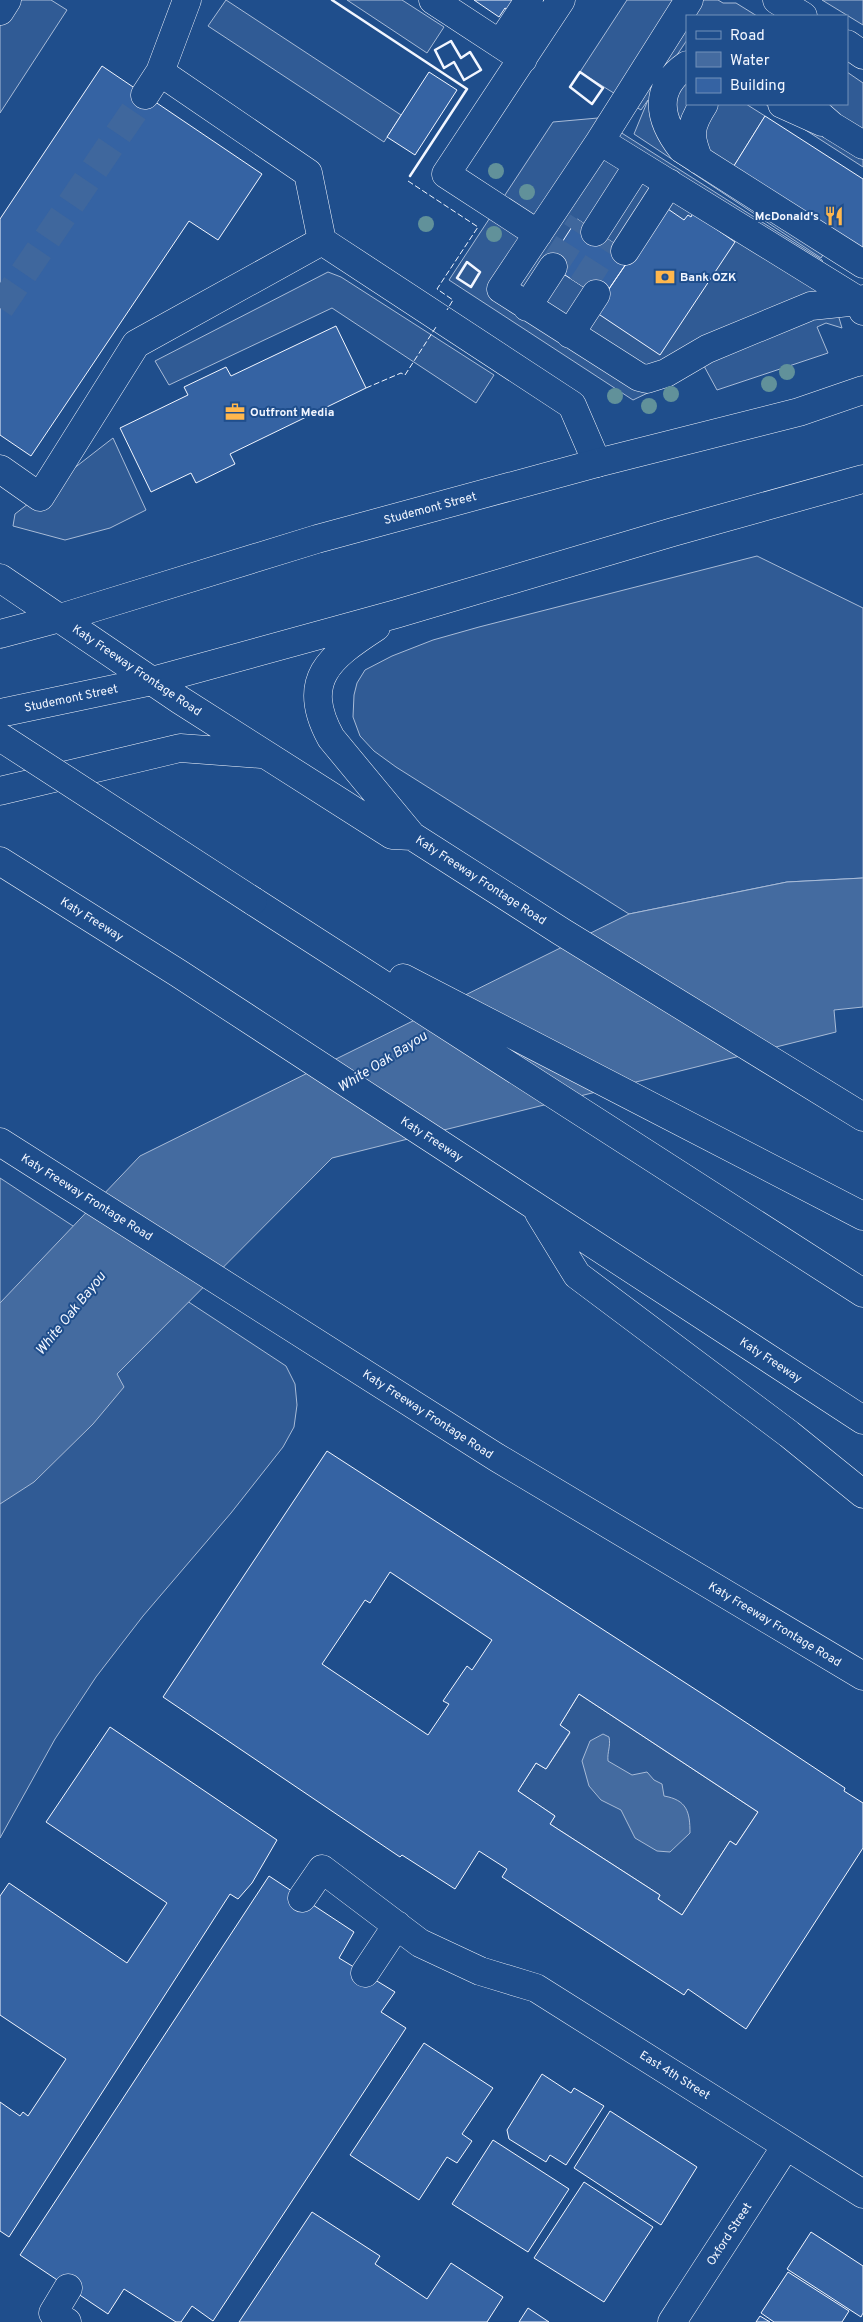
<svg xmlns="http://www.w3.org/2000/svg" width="863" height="2322" font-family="Overpass,sans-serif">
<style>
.built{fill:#305b95;stroke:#a8bbd7}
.water{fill:#446ba0;stroke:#a8bbd7}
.building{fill:#3563a3;stroke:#f2f6ff;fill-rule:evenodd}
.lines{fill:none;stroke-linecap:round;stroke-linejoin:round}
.minor-tunnel{stroke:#3f679d;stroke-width:28;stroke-dasharray:28 14;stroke-linecap:butt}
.minor-casing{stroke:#f2f6ff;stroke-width:29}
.major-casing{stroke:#f2f6ff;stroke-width:29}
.highway-casing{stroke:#f2f6ff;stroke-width:29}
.minor{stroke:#1f4e8c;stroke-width:28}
.major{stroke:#1f4e8c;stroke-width:28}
.highway{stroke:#1f4e8c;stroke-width:28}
.highway-bridge-casing{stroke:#f2f6ff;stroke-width:29;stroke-linecap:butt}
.highway-bridge{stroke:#1f4e8c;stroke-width:28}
.fence{stroke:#f2f6ff;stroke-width:1;stroke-dasharray:6 2.5;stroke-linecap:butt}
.wall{stroke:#f2f6ff;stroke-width:2.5}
.tree{fill:#61919a}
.labels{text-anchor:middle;stroke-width:4;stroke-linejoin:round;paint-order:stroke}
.poi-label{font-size:12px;font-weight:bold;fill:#f2f6ff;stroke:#1f4e8c;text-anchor:start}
.street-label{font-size:12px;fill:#f2f6ff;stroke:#1f4e8c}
.water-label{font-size:14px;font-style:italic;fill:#f2f6ff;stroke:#1f4e8c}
</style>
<rect width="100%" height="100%" fill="#1f4e8c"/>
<path class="built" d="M0,0h51l16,10 -67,103z
M226,0l175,115 -17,27 -176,-116z
M347,0h55l42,27 -17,26z
M627,0h91l5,3h13l21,13h-70v24l-34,51 -2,18 174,142 -4,7 -187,-124 14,-34 -7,10 -61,-38z
M822,0h41v25z
M847,72l16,11v84l-98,-63h82z
M687,79v25h14l-17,35 -12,-39z
M716,104h30l19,12 -33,53 -23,-14 -8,-14z
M598,118l224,142 20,68 -16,-5 -9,4 11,26 -111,37 -13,-24 -71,34 -184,-120 104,-158z
M328,272l13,5 153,98 -18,28 -144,-95 -163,77 -14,-24z
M113,438l33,72 -36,18 -45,12 -52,-14 2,-12z
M757,556l106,52v270l-76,4 -158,32 -233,-147 -22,-16 -14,-15 -7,-19 1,-22 3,-12 8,-13 27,-14 41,-16 46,-13z
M0,1178l286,188 9,18 2,21 -3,22 -11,20 -52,66 -88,103 -47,61 -41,62 -55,99z
M579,1694l179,118 -22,33 -6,-4 -48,74 -24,-16 2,-4 -110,-71 5,-8 -37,-25 18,-28 10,6 24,-36 -10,-8z"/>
<path class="water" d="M863,878v129l-29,3 2,22 -504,126 -215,216 7,13 -31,37 -59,58 -34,22v-201l140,-147 489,-242 158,-32z
M603,1734l6,3c2,9 -2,15 -1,24l24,14 15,-3 7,8 8,4 2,12c23,4 26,16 26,37l-20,19 -13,-1 -22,-13 -14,-28 -20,-10 -12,-14 -7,-25 8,-20z"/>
<path class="building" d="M474,0h47l-8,13 -8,-5 -6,9z
M102,66l160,108 -44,66 -29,-19 -158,235 -31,-21v-216z
M429,72l28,18 -42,65 -28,-18z
M765,116l98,63v74l-131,-84z
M665,207l19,13 4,-5 3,2 2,-4 42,29 -75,113 -66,-44z
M577,219l55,36 -30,44 -54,-35z
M336,326l30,62 -136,66 5,10 -39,19 -5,-10 -40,19 -31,-64 68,-33 -4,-8 42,-20 5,9z
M327,1451l391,253 127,84 -1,3 19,12v45l-117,181 -58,-40 -4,6 -182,-118 5,-8 -28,-18 -24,38 -53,-34 -2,2 -237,-160zM390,1572l102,68 -20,30 -5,-4 -24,35 6,3 -21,31 -106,-71 43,-64 5,3zM579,1694l179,118 -22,33 -6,-4 -48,74 -24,-16 2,-4 -110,-71 5,-8 -37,-25 18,-28 10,6 24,-37 -10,-7z
M110,1727l167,113 -25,43 -14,16 -8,-5 -221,343 -9,-6v-129l20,14 3,-4 5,4 38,-57 -66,-44v-119l9,-13 118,80 40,-60 -121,-81z
M269,1876l85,56 -15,26 56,34 -14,20 25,16 -193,293 -21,-15 -11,16h-5l-52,-33 -16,25 -88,-59z
M424,2043l69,45 -31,46 10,7 -15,22 -10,-6 -28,43 -69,-45z
M542,2074l29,19 3,-5 30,18 -38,59 -16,-10 -4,7 -37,-23 -2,-9z
M610,2111l87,56 -36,58 -87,-57z
M493,2140l76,49 -41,63 -76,-48z
M584,2182l69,45 -49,75 -70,-44z
M312,2212l68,44 -5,8 52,35 24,-36 52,34 -16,25h-248z
M811,2232l52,34v47l-2,4 -74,-48z
M788,2272l61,39 -7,11h-68l-13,-9z
M528,2308l21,14h-30z
M760,2316l10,6h-14z"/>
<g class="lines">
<path class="minor-tunnel" d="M553,267l29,-45
M582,286l29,-45
M0,308l145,-213"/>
<defs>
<path id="minor" d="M433,0l90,59
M777,0l26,16
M0,11l7,-11
M500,44l29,-44
M847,44l16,11
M687,65c-35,24 -28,55 -5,84l181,115
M160,72l27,-72
M145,95l15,-23 148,101 14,68 250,164 25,58
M782,104l40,18
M807,104l25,22 31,19
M600,141l89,-141
M699,160c-10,-24 -10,-33 5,-56
M595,232l43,-67
M538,234l-92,-60 115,-174
M625,251l44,-68
M863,299l-4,2 -48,5 -104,43 -41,24 -19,6 -8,-2 -138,-88 99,-148 259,160 4,10
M527,307l26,-40
M570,334l26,-40
M0,469l40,28 96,-153 186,-103
M302,1898l20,-29 98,74 60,28 56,17 327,206
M365,1973l32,-48
M67,2322l-14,-9 15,-25
M672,2322l114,-176"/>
<path id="major" d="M0,578l180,122 212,135 20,1 150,96 301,185
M376,627c-46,30 -77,53 -45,111l81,98
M0,634l60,-16 257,-79 280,-76 202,-51 64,-22
M0,713l152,-32 244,-67 277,-82 190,-53
M0,791l180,-43 81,6
M0,1142l496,315 367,219"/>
<path id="highway" d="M0,861l178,112 685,447
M253,901l610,392
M403,978l460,238
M539,1213l38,62 212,159 74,60"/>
</defs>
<use href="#minor" class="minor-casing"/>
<use href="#major" class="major-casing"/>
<use href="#highway" class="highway-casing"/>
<use href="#minor" class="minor"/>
<use href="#major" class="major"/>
<use href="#highway" class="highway"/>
<defs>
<path id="highway-bridge" d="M0,737l253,164"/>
</defs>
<use href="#highway-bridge" class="highway-bridge-casing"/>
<use href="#highway-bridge" class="highway-bridge"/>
<path class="fence" d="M408,181l70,46 -41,62 16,11 -6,10
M366,388l35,-15 4,2 31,-48"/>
<path class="wall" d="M332,0l135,89 -57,87
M451,41l10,17 9,-6 11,18 -17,10 -10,-18 -10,6 -9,-18z
M580,72l23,16 -11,16 -22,-17z
M467,262l13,10 -9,15 -14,-9z"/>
</g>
<g class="tree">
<circle cx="496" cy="171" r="8"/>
<circle cx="527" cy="192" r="8"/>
<circle cx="426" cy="224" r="8"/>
<circle cx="494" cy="234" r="8"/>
<circle cx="787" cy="372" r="8"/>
<circle cx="769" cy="384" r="8"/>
<circle cx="671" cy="394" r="8"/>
<circle cx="615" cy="396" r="8"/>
<circle cx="649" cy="406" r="8"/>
</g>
<defs>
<symbol id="restaurant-bare" viewBox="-9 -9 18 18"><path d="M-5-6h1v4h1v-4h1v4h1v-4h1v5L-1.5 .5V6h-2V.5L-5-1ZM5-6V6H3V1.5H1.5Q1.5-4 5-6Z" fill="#ffb74d" stroke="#1f4e8c" stroke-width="2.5" paint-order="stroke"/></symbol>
<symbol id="bank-bare" viewBox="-9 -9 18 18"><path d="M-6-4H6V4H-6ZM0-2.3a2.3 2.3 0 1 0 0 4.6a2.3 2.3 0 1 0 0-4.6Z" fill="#ffb74d" stroke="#1f4e8c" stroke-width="2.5" paint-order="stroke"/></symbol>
<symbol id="office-bare" viewBox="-9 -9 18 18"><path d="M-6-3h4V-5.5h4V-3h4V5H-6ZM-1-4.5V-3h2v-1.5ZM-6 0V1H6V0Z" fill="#ffb74d" stroke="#1f4e8c" stroke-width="2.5" paint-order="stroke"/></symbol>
</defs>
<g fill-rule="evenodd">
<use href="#restaurant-bare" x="820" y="202" width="28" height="28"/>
<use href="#bank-bare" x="651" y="263" width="28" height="28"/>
<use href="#office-bare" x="221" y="398" width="28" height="28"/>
</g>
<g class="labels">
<g class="poi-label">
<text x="819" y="220" text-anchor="end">McDonald's</text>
<text x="680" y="281">Bank OZK</text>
<text x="250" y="416">Outfront Media</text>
</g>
<g class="street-label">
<text transform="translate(430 508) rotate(-15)" y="4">Studemont Street</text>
<text transform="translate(137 670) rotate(34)" y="4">Katy Freeway Frontage Road</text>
<text transform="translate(71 698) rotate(-12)" y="4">Studemont Street</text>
<text transform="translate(481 880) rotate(33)" y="4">Katy Freeway Frontage Road</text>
<text transform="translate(92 919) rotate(32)" y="4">Katy Freeway</text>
<text transform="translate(432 1139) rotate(33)" y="4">Katy Freeway</text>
<text transform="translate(87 1197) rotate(32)" y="4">Katy Freeway Frontage Road</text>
<text transform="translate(771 1360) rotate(33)" y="4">Katy Freeway</text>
<text transform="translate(428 1414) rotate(33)" y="4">Katy Freeway Frontage Road</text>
<text transform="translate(775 1624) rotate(31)" y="4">Katy Freeway Frontage Road</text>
<text transform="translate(675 2075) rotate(32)" y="4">East 4th Street</text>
<text transform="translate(729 2234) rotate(-57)" y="4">Oxford Street</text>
</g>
<g class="water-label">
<text transform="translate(382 1061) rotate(-32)" y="5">White Oak Bayou</text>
<text transform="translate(70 1313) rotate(-51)" y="5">White Oak Bayou</text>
</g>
</g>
<rect x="686" y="15" width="162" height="90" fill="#1f4e8c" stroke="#7391ba"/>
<rect x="696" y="31" width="25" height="8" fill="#1f4e8c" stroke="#7391ba"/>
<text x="730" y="40" font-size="15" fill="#f2f6ff">Road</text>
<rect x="696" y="52" width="25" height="15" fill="#446ba0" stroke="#7391ba"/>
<text x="730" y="65" font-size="15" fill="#f2f6ff">Water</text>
<rect x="696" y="78" width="25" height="15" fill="#3563a3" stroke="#7391ba"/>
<text x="730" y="90" font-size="15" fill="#f2f6ff">Building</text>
</svg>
